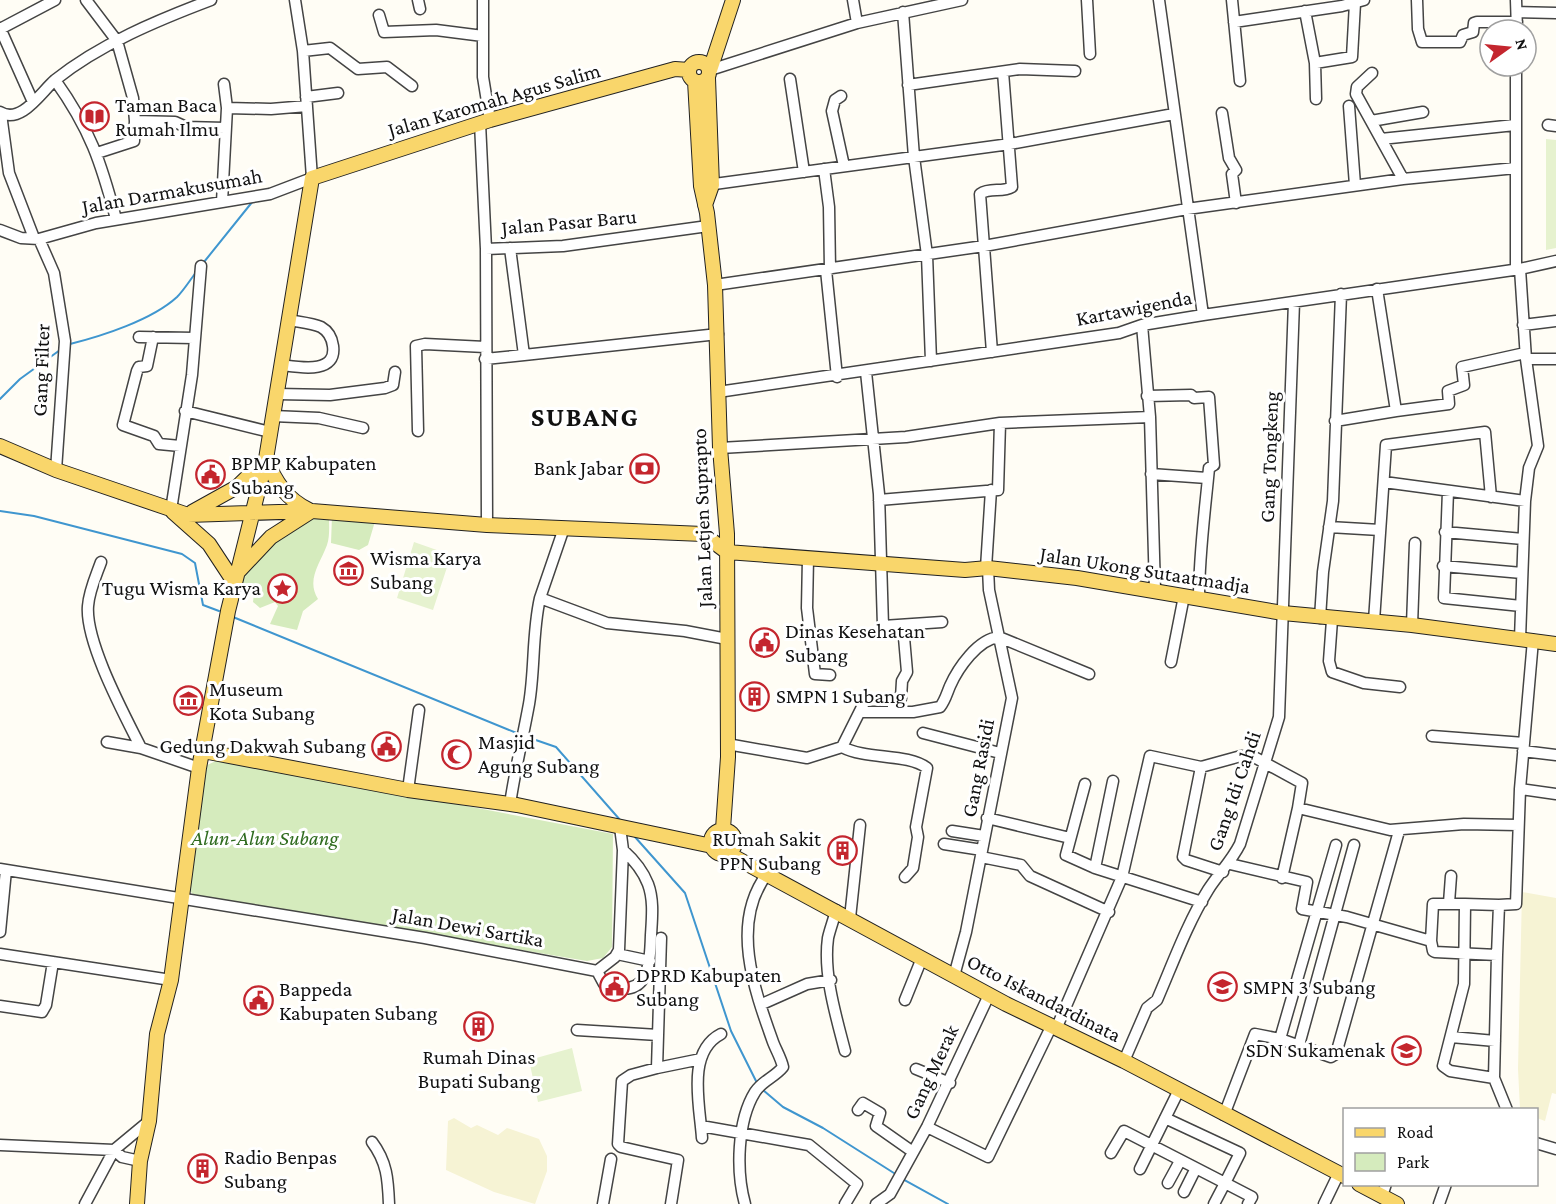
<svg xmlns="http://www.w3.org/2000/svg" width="1556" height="1204" font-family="'Crimson Pro',serif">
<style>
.farmland{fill:#f6f3d4}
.green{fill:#d5ebbd}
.pitch{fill:#e6f2cf}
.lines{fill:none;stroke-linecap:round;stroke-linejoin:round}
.stream{stroke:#3f96cf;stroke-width:2}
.minor-casing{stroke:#444;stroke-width:13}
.major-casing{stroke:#222;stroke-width:16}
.minor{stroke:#fff;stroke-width:10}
.major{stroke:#f9d66b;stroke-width:14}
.labels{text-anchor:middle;stroke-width:6;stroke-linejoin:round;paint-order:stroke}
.street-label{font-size:21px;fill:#111;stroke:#fff}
.poi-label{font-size:21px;fill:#111;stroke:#fff;text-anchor:start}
.park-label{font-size:21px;font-style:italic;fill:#2f6b1f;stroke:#fff}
.district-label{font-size:27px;font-weight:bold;letter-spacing:1.5px;fill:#111;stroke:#fff}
</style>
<rect width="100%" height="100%" fill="#fffdf5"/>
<path class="farmland" d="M1522,892l34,6v196l-4,-1 -7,28 -8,-3 -1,-8 -16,-1 -2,-40z
M454,1118l17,10 6,-3 21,10 9,-7 32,11 8,17v15l-12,33 -41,-12 -48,-22 2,-49z"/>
<path class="green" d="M312,515l17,1c0,9 1,21 -2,29 -7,19 -21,35 -9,54l-15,12 -6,19 -27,-6 8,-18 -3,-4 -15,6 -7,-6 1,-8 -10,-6 -8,7c12,-38 44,-59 76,-80z
M332,516l44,2 -8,27 -9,5 -28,-7z
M220,759l393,75 -1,113 -9,11 -16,3 -393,-66 -7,-7 16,-121z"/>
<path class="pitch" d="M1546,139l10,1v108l-10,2z
M414,542l37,13 -18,55 -36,-12z
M572,1048l10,43 -44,11 -9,-42z"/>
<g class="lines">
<path class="stream" d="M204,262l49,-61
M70,344c32,-8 82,-24 107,-47 7,-7 13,-17 20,-26
M0,399l20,-20 40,-29
M0,511l34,5 148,38 13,9 8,42 16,6
M233,617l286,117
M527,737l29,10 65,74
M635,837l50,56 46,138 26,52
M763,1090l20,17 40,21 74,47
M901,1178l47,26"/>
<defs>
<path id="minor" d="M86,0l31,41 16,57 2,23
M418,0l2,9
M483,0v77l7,43
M853,0l4,23
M1087,0l3,54
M1159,0l44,315
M1232,0l8,81
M1417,0l1,29 4,13h38l3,-7 10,-3 1,-9 3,-1h40
M1516,0l1,30
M1305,11l10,52 1,36
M903,12l11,145 13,98 4,106
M1517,12l39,1
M379,15l5,17 52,-2 47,6
M1234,22l108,-16 22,-6
M0,28l33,74
M0,29l55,-29
M303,51l27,-3 28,21 29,-2 25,19
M1315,63l37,-6 3,-54
M710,70l147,-47 105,-23
M1372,73l-15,14 -1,7 47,85
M790,79l14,93
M55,80c35,49 46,82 61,139
M908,85l112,-16 55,2
M841,96l-6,4 -3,11 12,55
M306,97l32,-4
M1349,106l6,79
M227,108l44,1 36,-3
M0,112c21,13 41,-20 55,-32 45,-36 103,-60 156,-80
M1222,113l7,45 7,12 -4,4 4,29
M1,114l8,59 25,65
M1371,121l52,-9
M480,123l6,126 77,-3 145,-20
M1548,125l8,1
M1381,139l134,-14
M97,153l37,-12 1,-20 40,1 11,5 39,1
M824,169l5,38 1,62
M707,185l303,-41 164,-30
M222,202l5,-94 -3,-24
M0,230l21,8 18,1 57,-16 174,-29 42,-16 -9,-127 -8,-51
M39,239l15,34 11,68 -9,129
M510,248l14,107 194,-21
M486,249l1,276
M826,270l11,107
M1516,270v-204
M715,285l269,-39 203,-37 216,-30 113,-11
M1377,289l19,122 53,-7 -1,-13 16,-6 -2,-18 63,-14
M1142,325l8,92 5,173
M1523,325l33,-4
M139,337l55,1
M153,337l-6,29 -8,1 -2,4 -14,54 31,11 5,8 21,2
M992,352l-12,-158c10,-7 22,-1 32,-7l-9,-115
M485,359l39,-4
M1526,359h30
M281,365c17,2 56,10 52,-19 -1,-8 -5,-15 -12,-19 -9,-4 -22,-5 -32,-7
M866,372l13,122 4,132 59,-4
M718,392l401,-59 23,-8 61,-10 317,-46 36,-8
M277,394l53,1 55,-7 8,-3 2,-13
M1147,396l44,-1 3,3 15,-1 5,68 -5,3c-4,43 -10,86 -10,130
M185,411l85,21
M273,416l46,2 44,10
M1335,421l61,-10
M418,431l-2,-85 9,-2 60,3
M720,448l186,-11 94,-14 150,-6
M1151,474l56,4
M1384,482l141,19
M1448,491l-4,107 77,8
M879,500l119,-10 2,-67
M171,510l21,-135 9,-109
M1329,527l51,3
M1445,532l78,7
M808,558l-1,50 8,66 15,1
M101,562c-5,14 -12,29 -13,44 -3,36 36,108 53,142
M1443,566l79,7
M986,568l5,-78
M540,598l24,-70
M1320,618l3,-46 10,-71 8,-207
M1332,620l-3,41 3,11 32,11 36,4
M1374,621l12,-176 99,-13 6,65
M1412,625l3,-82
M1520,639l5,-138 4,-33 9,-22 -12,-87 -6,-90
M1171,662l13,-66
M861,712h52l27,-5c5,-6 7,-14 10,-21 8,-18 28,-47 49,-49l90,37
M893,712v-13l8,-1 1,-17 5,-9 -4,-46
M923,733l77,20
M1432,736l92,7
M107,742l34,6 58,20
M727,744l80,14 35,-11 21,-42
M842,747c25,13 65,6 85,21l-11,59 2,10 -5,31 -8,9
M1523,751l33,4
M1201,767l-18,90 3,3 37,12
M1113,781l-18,87 107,34
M1085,784l-19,71 29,13
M1520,789l36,5
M408,790l11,-80
M510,804c5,-34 13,-67 19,-100 6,-35 3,-71 11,-106l67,25 78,8 42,8
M987,818l83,20
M952,831l32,5
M944,844l38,6
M981,857l40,8 9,11 79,36
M1230,864l77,18 -5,27 45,8 84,24
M0,869l425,69 172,33 18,-14 4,-7 4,-100 -3,-23
M1282,878l16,-70
M1449,903l2,-27
M1465,904l34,1
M836,910c-2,9 -6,19 -8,28 -5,36 8,78 17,113
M850,918l10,-93
M0,932l6,-62
M661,938l-4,130 -26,7 -9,6 -4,63 3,3 57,13 -7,44
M0,954l171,26
M617,954l33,7
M1497,955l2,-50 17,-1 4,-115 13,-149
M597,971l7,13c44,17 46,-17 47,-49 1,-17 3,-35 -3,-51 -5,-13 -15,-25 -25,-34
M954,976l12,-44 46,-234 -23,-108 -1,-22
M905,1000l17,-42
M762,1004l45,-20 24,-4
M0,1006l42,6 4,-7 7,-43
M1056,1029l66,-152 28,-121 51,11 40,-11 13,1 48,26 -4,25 92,22 74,-6 54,1
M577,1030l81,5
M1451,1037l44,4
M1280,1039l56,-194
M1299,1045l55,-200
M1124,1061l23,-53 10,-8c16,-37 30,-76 51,-110 10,-16 23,-28 32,-46l39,-127 15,-415
M657,1068l44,-9
M916,1069l34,14
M1494,1078l-44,-7 -7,-5 21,-82 1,-80h-32l-2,37 2,10 2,1 62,3 -3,123 13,32
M858,1110l5,-7 17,10 -4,13 37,26
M1224,1115l31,-81 25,5 51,18 5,-3 63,-223
M701,1126l108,19 48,39 -12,20
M927,1127l61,30 63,-130
M702,1138c-2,-32 -16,-86 19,-104
M372,1142c15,20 16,37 17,62
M1536,1143l20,6
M0,1145l114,5 8,7 18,4
M1111,1153l13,-22 101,52 15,-30 -75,-35
M1140,1169l39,-79
M1168,1183l12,-22
M1184,1192l12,-24
M1382,1196l4,-12
M85,1204l29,-54 35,-29
M603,1204l8,-45
M745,1204c-9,-32 -8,-83 10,-112 7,-11 20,-15 28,-25 -2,-9 -7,-17 -10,-25 -19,-53 -43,-119 -6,-168
M876,1204l14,-10 37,-67 62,-132
M1214,1204l11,-21 27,14 -4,7
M1324,1204l15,-31
M1439,1204l7,-20"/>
<path id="major" d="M689 72a10 10 0 1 1 20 0a10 10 0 1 1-20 0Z
M710,70l23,-70
M695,81l6,105 6,27 8,72 5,163 7,86 1,223 -5,72
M705,205l7,-20 -4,-107
M0,446l56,24 132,45 124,-4 175,14 216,9
M173,512l36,32 25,38
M192,512l45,-25 29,-28c9,22 20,40 43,51
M703,534l24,18 238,18 23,-2 89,10 206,35 129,12 144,19
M238,572l33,-35 39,-25
M203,751l205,39 109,15 195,41
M711 842a12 12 0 1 1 24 0a12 12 0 1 1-24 0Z
M727,853l279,151 118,57 220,115
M1359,1184l38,20
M137,1204l3,-43 9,-40 8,-87 14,-54 28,-212 29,-157 38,-152 46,-281 178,-58 185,-51 14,1"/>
</defs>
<use href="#minor" class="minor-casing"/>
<use href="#major" class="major-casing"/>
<use href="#minor" class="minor"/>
<use href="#major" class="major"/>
</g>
<defs>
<symbol id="library-ring" viewBox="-11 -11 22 22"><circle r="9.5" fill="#fff" stroke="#c4262e" stroke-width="1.5"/><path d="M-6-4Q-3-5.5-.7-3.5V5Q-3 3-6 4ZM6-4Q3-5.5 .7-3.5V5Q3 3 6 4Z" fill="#c4262e"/></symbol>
<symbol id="bank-ring" viewBox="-11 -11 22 22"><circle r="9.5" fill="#fff" stroke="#c4262e" stroke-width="1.5"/><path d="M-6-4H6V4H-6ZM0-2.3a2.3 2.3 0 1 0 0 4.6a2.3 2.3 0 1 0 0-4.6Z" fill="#c4262e"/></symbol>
<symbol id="civic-ring" viewBox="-11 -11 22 22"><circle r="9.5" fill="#fff" stroke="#c4262e" stroke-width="1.5"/><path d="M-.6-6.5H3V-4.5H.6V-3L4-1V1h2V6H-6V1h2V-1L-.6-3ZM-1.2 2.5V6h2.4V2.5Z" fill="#c4262e"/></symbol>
<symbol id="museum-ring" viewBox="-11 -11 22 22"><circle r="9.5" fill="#fff" stroke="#c4262e" stroke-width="1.5"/><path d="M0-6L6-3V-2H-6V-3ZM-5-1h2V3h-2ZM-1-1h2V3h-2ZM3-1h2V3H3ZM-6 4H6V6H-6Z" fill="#c4262e"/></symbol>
<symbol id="sight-ring" viewBox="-11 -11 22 22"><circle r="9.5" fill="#fff" stroke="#c4262e" stroke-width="1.5"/><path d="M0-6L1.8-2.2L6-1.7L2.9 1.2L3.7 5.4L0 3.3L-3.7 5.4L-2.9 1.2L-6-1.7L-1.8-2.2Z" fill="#c4262e"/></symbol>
<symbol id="building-ring" viewBox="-11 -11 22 22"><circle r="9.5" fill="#fff" stroke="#c4262e" stroke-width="1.5"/><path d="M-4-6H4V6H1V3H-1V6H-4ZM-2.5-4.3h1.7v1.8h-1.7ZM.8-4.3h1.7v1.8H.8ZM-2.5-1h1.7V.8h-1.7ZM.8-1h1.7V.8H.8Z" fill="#c4262e"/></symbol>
<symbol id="mosque-ring" viewBox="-11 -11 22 22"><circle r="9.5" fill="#fff" stroke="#c4262e" stroke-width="1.5"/><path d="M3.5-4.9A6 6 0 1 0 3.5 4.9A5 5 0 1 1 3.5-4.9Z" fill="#c4262e"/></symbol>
<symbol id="school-ring" viewBox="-11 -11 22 22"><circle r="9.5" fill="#fff" stroke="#c4262e" stroke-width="1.5"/><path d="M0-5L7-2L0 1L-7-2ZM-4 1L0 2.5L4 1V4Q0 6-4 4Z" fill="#c4262e"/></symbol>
</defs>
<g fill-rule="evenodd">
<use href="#library-ring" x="78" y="100" width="33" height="33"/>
<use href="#bank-ring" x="628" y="452" width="33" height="33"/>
<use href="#civic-ring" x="194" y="458" width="33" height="33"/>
<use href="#museum-ring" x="332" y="554" width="33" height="33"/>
<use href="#sight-ring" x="266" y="572" width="33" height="33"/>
<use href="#civic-ring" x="748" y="626" width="33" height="33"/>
<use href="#building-ring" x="738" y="680" width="33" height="33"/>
<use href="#museum-ring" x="172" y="684" width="33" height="33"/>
<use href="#civic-ring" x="370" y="730" width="33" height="33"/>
<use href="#mosque-ring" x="440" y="738" width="33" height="33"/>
<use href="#building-ring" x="826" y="834" width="33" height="33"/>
<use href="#civic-ring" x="598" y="970" width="33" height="33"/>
<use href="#school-ring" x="1206" y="970" width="33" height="33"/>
<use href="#civic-ring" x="242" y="984" width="33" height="33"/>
<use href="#building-ring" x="462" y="1010" width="33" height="33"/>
<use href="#school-ring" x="1390" y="1034" width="33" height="33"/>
<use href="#building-ring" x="186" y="1152" width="33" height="33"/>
</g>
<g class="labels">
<g class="street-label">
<text transform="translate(494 100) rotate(-16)" y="7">Jalan Karomah Agus Salim</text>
<text transform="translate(172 191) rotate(-10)" y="7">Jalan Darmakusumah</text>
<text transform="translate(569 222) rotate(-5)" y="7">Jalan Pasar Baru</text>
<text transform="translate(1134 308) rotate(-11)" y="7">Kartawigenda</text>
<text transform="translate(41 370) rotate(-88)" y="7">Gang Filter</text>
<text transform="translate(1269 457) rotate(-88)" y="7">Gang Tongkeng</text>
<text transform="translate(702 518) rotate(-92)" y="7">Jalan Letjen Suprapto</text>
<text transform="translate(1145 570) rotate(9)" y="7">Jalan Ukong Sutaatmadja</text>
<text transform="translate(978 768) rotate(-79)" y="7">Gang Rasidi</text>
<text transform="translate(1234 791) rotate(-71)" y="7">Gang Idi Cahdi</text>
<text transform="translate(468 927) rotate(10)" y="7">Jalan Dewi Sartika</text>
<text transform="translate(1044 998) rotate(27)" y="7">Otto Iskandardinata</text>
<text transform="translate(931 1072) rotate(-65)" y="7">Gang Merak</text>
</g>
<g class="poi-label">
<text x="115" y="112">Taman Baca<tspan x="115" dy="24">Rumah Ilmu</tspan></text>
<text x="231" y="470">BPMP Kabupaten<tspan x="231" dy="24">Subang</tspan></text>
<text x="624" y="475" text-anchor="end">Bank Jabar</text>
<text x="370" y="565">Wisma Karya<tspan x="370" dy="24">Subang</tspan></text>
<text x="261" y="595" text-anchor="end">Tugu Wisma Karya</text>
<text x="785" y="638">Dinas Kesehatan<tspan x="785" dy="24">Subang</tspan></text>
<text x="209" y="696">Museum<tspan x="209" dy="24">Kota Subang</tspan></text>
<text x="776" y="703">SMPN 1 Subang</text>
<text x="478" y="749">Masjid<tspan x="478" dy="24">Agung Subang</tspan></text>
<text x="366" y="753" text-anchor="end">Gedung Dakwah Subang</text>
<text x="821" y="846" text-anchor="end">RUmah Sakit<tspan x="821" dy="24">PPN Subang</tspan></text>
<text x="636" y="982">DPRD Kabupaten<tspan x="636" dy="24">Subang</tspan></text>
<text x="1243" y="994">SMPN 3 Subang</text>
<text x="279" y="996">Bappeda<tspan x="279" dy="24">Kabupaten Subang</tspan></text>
<text x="1385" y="1057" text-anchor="end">SDN Sukamenak</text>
<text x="479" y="1064" text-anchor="middle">Rumah Dinas<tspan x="479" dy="24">Bupati Subang</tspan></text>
<text x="224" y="1164">Radio Benpas<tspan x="224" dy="24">Subang</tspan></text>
</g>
<g class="park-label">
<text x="265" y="845">Alun-Alun Subang</text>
</g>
<g class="district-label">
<text x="585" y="426">SUBANG</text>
</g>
</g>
<rect x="1343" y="1108" width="195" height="78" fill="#ffffff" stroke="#a0a0a0" stroke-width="1.5"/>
<rect x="1355" y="1128" width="30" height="9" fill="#f9d66b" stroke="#a0a0a0" stroke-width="1.5"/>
<text x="1397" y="1138" font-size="18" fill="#111111">Road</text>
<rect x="1355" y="1153" width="30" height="18" fill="#d5ebbd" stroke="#a0a0a0" stroke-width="1.5"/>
<text x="1397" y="1168" font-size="18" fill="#111111">Park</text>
<g transform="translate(1508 48) rotate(75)"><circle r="28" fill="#ffffff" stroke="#a0a0a0" stroke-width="1.5"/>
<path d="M0-4.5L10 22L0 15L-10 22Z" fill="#c4262e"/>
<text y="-9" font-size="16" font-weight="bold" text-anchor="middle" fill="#111111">N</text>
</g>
</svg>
